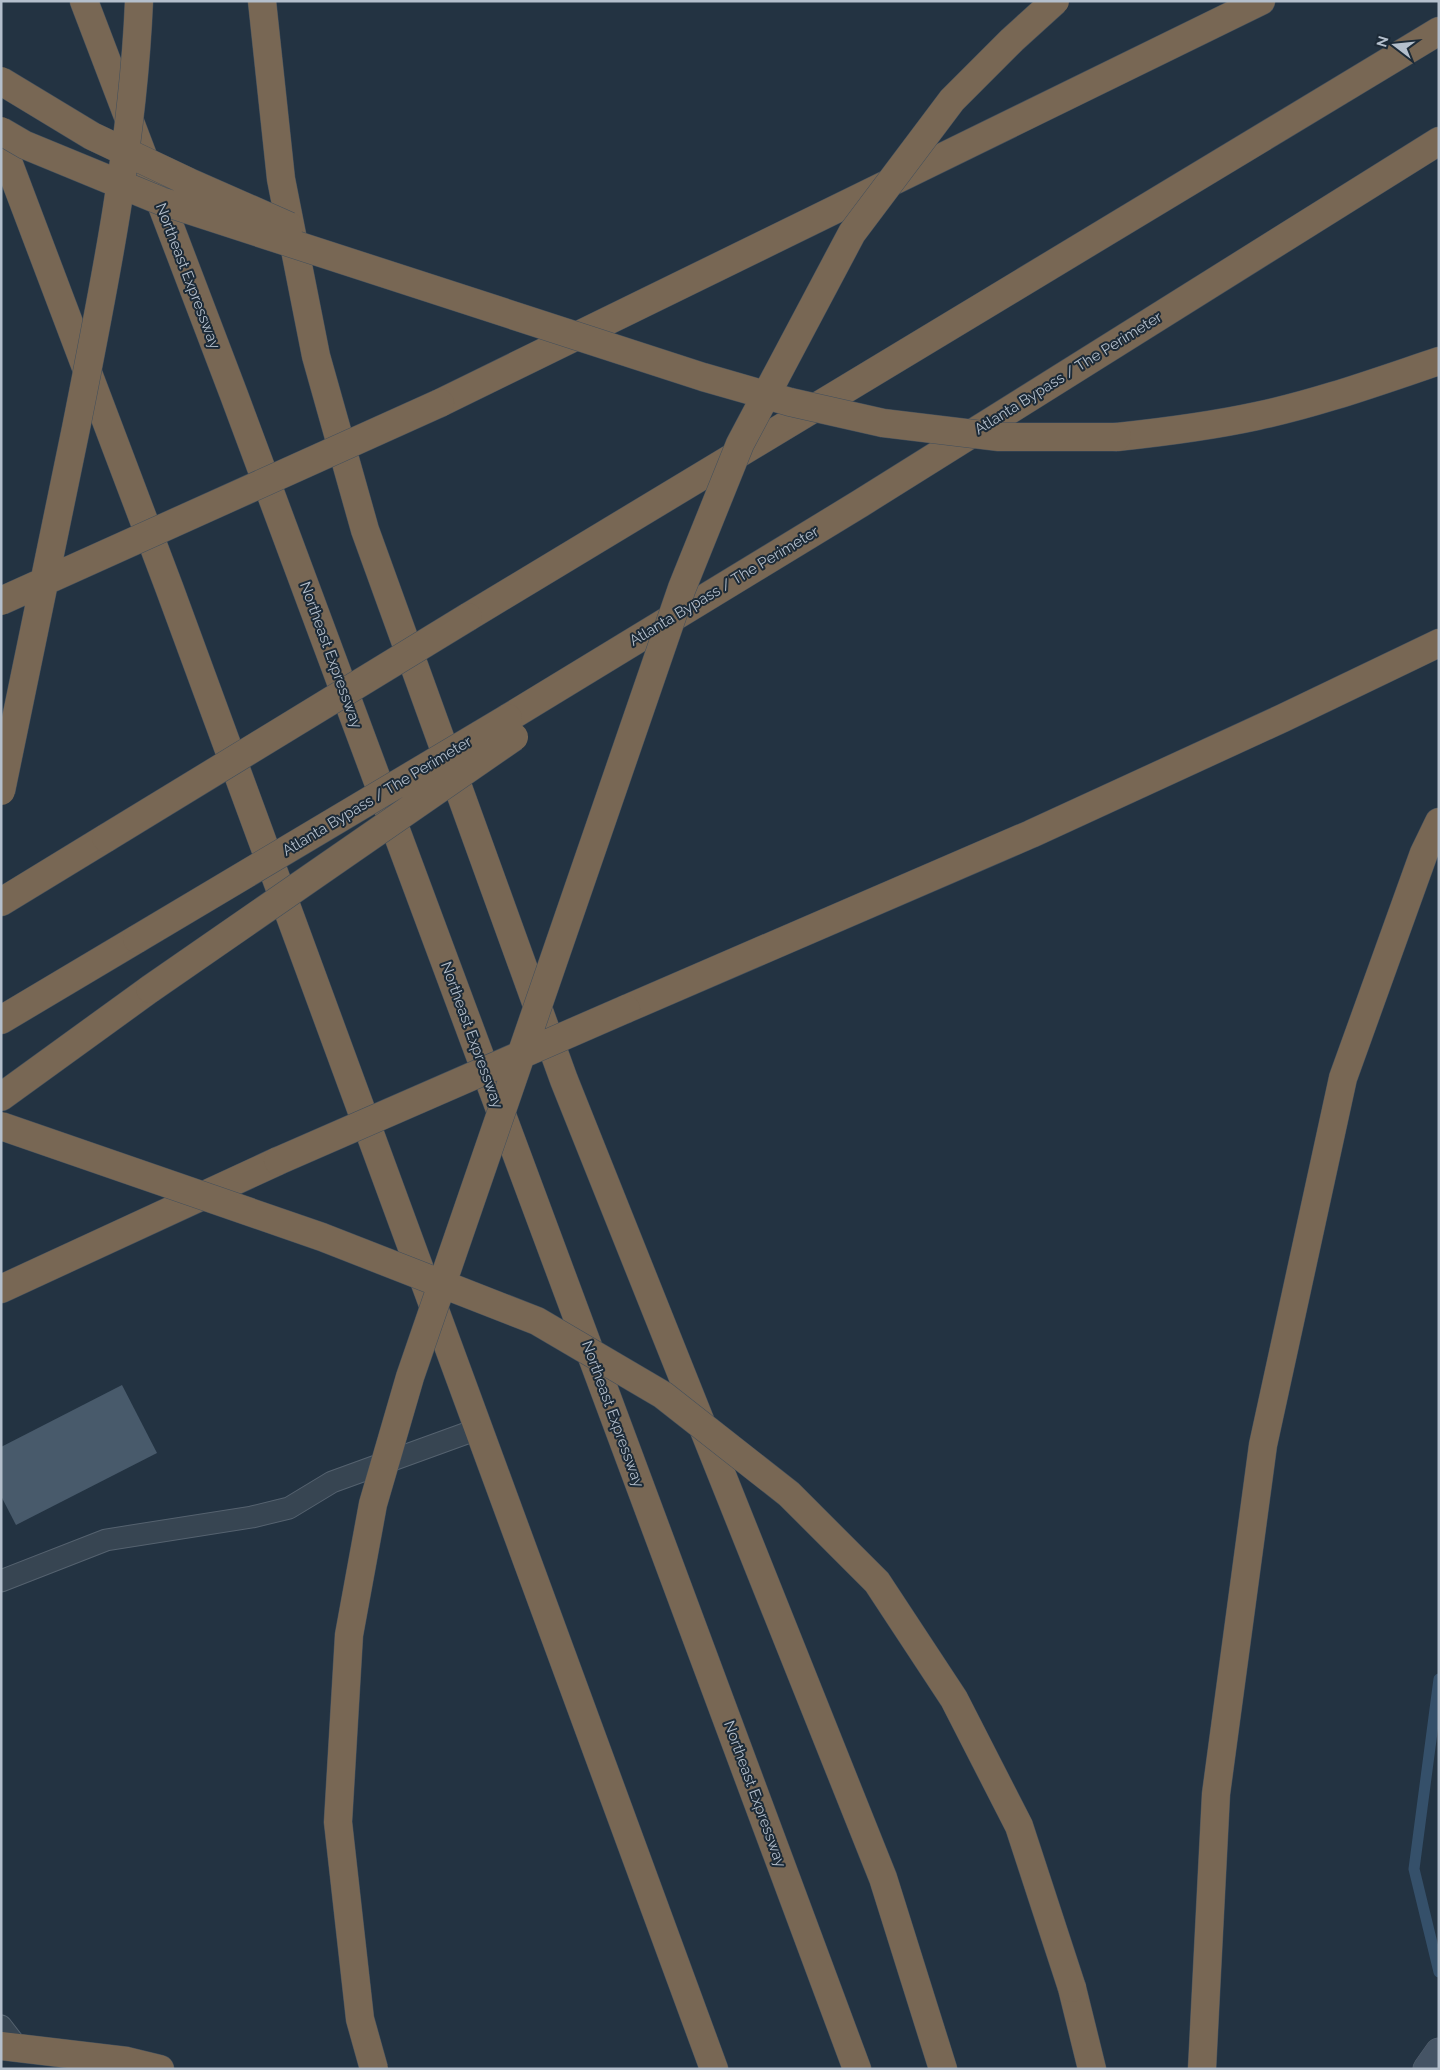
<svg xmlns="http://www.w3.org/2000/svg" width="1440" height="2070" font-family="Raleway,sans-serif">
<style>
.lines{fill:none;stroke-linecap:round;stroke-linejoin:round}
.stream{stroke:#35506a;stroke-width:11}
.building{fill:#485a6b}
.lane-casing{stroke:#55626f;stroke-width:23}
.secondary-casing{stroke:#55626f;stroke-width:29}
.highway-casing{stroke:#424f5c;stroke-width:29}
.lane{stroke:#374552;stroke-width:21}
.secondary{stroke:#455465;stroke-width:28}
.highway{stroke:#786754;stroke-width:28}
.highway-bridge-casing{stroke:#424f5c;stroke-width:29;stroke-linecap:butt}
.highway-bridge{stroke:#786754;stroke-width:28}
.labels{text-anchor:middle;stroke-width:4;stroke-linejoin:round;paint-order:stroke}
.street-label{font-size:15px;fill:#b4bfcc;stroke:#1c2a37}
</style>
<rect width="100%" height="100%" fill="#233342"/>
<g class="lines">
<path class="stream" d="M1439,1679l-25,190 25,103"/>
</g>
<path class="building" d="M122,1385l35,68 -141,72 -15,-29v-49z"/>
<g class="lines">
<defs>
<path id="lane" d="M1,1581l105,-41 146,-23 37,-9 43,-26 146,-53
M1,2026l17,22"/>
<path id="secondary" d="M1427,2069l12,-17"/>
<path id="highway" d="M84,1l150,394 623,1674
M262,1l19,178 35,177 49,174 199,550 319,798 60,191
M1,143l168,444 545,1482
M440,403l821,-402
M1117,437c47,-5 94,-11 140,-21 62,-13 122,-35 182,-55
M468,617l971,-586
M508,718l353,-215 578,-362
M1,902l105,-64
M626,1009l405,-175 252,-116 156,-75
M1,1020l136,-81
M1,1097l149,-108
M1,1289l277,-128
M1072,1988l20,81
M1,2046l126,15 33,8
M1202,2069l14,-275 47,-349 80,-367 81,-225 15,-31"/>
</defs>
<use href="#lane" class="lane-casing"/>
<use href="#secondary" class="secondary-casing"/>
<use href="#highway" class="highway-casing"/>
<use href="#lane" class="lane"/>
<use href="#secondary" class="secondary"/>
<use href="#highway" class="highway"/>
<defs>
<path id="highway-bridge" d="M1,81l91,55 97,46 100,44
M1,131l24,14 136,56 542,176 87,25 93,21 116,14h118
M1,601l439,-198
M1,791c25,-121 50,-242 75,-363 28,-141 57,-283 63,-427
M106,838l362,-221
M137,939l371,-221
M150,989l364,-252
M1,1126l321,111 215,84 126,74 126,99 88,88 77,117 65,127 53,162
M278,1161l348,-152
M374,2069l-14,-50 -22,-197 11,-187 24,-131 37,-127 272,-789 58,-144 112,-211 100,-133 60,-60 43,-39"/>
</defs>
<use href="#highway-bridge" class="highway-bridge-casing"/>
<use href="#highway-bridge" class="highway-bridge"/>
</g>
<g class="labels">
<g class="street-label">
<text transform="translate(188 276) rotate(69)" y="5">Northeast Expressway</text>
<text transform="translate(1068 373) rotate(-32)" y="5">Atlanta Bypass / The Perimeter</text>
<text transform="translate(724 586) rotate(-31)" y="5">Atlanta Bypass / The Perimeter</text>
<text transform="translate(331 655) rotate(70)" y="5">Northeast Expressway</text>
<text transform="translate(377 796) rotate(-31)" y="5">Atlanta Bypass / The Perimeter</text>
<text transform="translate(472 1035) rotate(70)" y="5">Northeast Expressway</text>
<text transform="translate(613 1414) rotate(70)" y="5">Northeast Expressway</text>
<text transform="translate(755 1794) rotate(70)" y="5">Northeast Expressway</text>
</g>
</g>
<rect width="1440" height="2070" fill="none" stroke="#b4bfcc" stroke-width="5"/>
<g transform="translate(1395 45) rotate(286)" stroke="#1c2a37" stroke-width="4" paint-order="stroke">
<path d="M0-4L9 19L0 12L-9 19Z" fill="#b4bfcc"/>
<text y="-8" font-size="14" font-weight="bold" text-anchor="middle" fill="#b4bfcc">N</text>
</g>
</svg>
